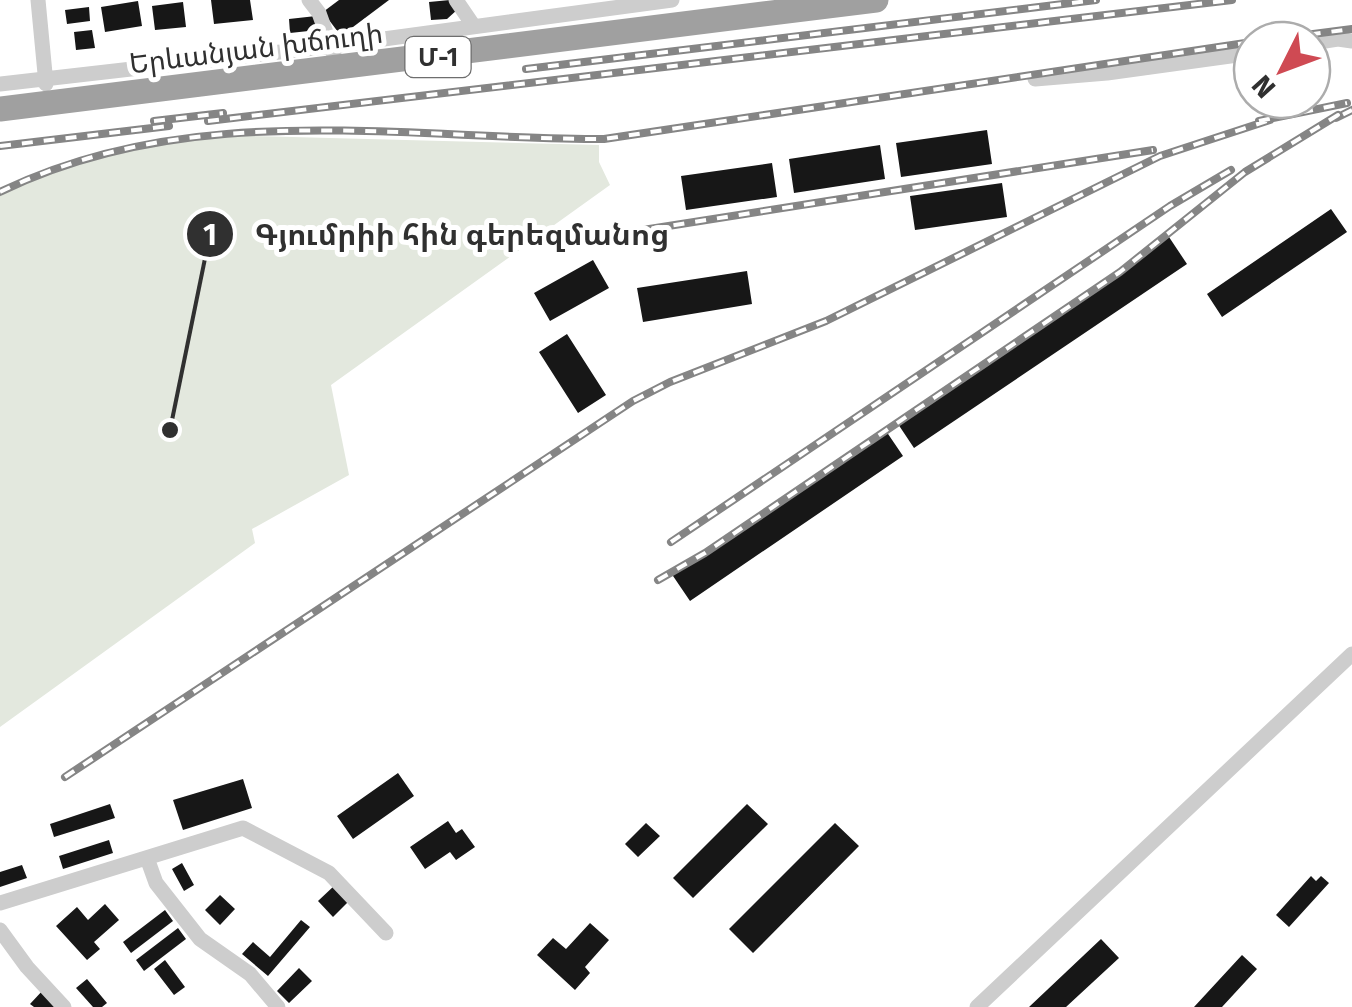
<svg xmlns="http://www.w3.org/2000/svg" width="1352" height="1007" font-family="'Fira Sans','Noto Sans Armenian',sans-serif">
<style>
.green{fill:#e3e8de}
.building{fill:#171717}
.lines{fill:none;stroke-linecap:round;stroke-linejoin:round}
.minor{stroke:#cdcdcd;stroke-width:15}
.trunk{stroke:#a0a0a0;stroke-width:25}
.rail-casing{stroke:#858585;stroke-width:8}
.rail{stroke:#fff;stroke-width:4;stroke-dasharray:11;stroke-linecap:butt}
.labels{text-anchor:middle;stroke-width:10;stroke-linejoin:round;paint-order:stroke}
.shield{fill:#fff;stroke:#6e6e6e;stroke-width:2.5}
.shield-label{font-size:25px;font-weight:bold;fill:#303030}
.street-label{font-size:28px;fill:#303030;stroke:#fff}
.leader{fill:none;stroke:#303030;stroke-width:4}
.callout-dot{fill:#303030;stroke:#fff;stroke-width:4}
.mark-label{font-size:30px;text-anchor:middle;font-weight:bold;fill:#fff}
.callout-label{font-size:30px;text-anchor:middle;font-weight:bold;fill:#303030;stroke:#fff;stroke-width:10;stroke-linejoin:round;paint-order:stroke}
</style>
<rect width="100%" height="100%" fill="#fff"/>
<path class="green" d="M215,135l384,10v17l11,23 -279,200 18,90 -97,54 3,14 -255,184v-533c75,-35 135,-44 215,-59z"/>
<path class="building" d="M211,0h39l3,20 -39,4z
M339,0h50l-48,36 -18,-24z
M450,0l8,9 -11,10 -16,1 -2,-18z
M138,1l4,25 -37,6 -4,-25z
M183,2l3,25 -31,3 -3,-24z
M89,7l1,14 -23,3 -2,-14z
M316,16l2,14 -28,3 -1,-14z
M92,30l3,18 -19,2 -2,-18z
M987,130l5,34 -91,13 -5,-34z
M880,145l5,34 -91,14 -5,-34z
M772,163l5,34 -91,13 -5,-34z
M1002,183l5,34 -92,13 -5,-34z
M1331,209l16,23 -125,85 -15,-23z
M1169,237l18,27 -273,184 -18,-27z
M593,260l16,28 -59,33 -16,-28z
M747,271l5,33 -109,18 -6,-34z
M567,334l39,61 -28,18 -39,-61z
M884,428l19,28 -213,145 -19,-28z
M398,773l16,23 -61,43 -16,-23z
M243,779l9,29 -69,22 -10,-30z
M110,804l5,14 -61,19 -4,-13z
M747,804l21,20 -75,74 -20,-20z
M448,821l8,12 6,-4 13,18 -19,13 -6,-8 -25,17 -15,-22z
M646,823l14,13 -22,21 -13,-13z
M835,823l24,23 -106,107 -24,-24z
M109,840l4,13 -50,16 -4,-13z
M182,863l12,22 -10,6 -12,-22z
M22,865l5,13 -27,9v-15z
M1311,876l5,5 5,-5 8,7 -40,44 -13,-12z
M335,885l15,15 -17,17 -15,-16z
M220,895l15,14 -15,16 -15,-15z
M105,904l14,16 -25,22 6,7 -13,11 -31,-34 21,-19 11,13z
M165,910l8,11 -42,32 -8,-11z
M301,920l9,7 -42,49 -26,-22 11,-12 17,15z
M590,923l19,17 -24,27 5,6 -15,17 -38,-35 16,-17 13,11z
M178,928l8,11 -42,32 -8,-11z
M1101,939l18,19 -53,49h-37z
M1242,955l15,14 -35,38h-28z
M165,960l20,27 -11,8 -20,-26z
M299,968l13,13 -23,22 -12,-12z
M87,979l20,24 -5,4h-9l-17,-19z
M44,989l11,18h-21l-4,-3z"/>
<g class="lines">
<path class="minor" d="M38,0l8,84
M309,0l10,13 15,42
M456,0l17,25
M1312,43l26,-4 14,2
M1035,79l72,-6 145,-20
M0,84l332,-38 340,-46
M147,858l9,25 44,56 50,35 28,33
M0,903l243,-75 86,45 57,60
M0,930l27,37 37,40
M977,1007l375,-353"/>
<path class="trunk" d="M0,109l876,-109"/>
<defs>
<path id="rail" d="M1266,40l86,-11
M526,69l570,-69
M154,121l69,-8
M208,121l1024,-121
M1259,121l88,-18
M0,146l169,-20
M0,192c191,-93 400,-53 604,-53l648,-97
M630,232l523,-82
M671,542l499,-336 61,-36
M658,580l47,-27 415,-281 125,-100 93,-57 -2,3 16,-8
M65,777l568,-376 37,-19 156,-61 334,-165 110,-36"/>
</defs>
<use href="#rail" class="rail-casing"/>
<use href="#rail" class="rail"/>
</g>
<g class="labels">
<rect class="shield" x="405.5" y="37" width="65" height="40" rx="8"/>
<g class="shield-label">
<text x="438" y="66">Մ-1</text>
</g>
<g class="street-label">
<text transform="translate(256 48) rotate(-7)" y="10">Երևանյան խճուղի</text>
</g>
</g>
<path class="leader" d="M170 430L210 234"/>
<g class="callout-dot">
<circle cx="170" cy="430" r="10"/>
<circle cx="210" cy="234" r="25"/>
</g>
<g class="mark-label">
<text x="210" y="245">1</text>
</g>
<g class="callout-label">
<text x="462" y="245">Գյումրիի հին գերեզմանոց</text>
</g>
<g transform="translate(1282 70) rotate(228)"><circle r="48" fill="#ffffff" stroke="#acacac" stroke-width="2.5"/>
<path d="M0-8L18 38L0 25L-18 38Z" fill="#cf4a53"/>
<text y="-15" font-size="28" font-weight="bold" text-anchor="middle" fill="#303030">N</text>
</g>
</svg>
